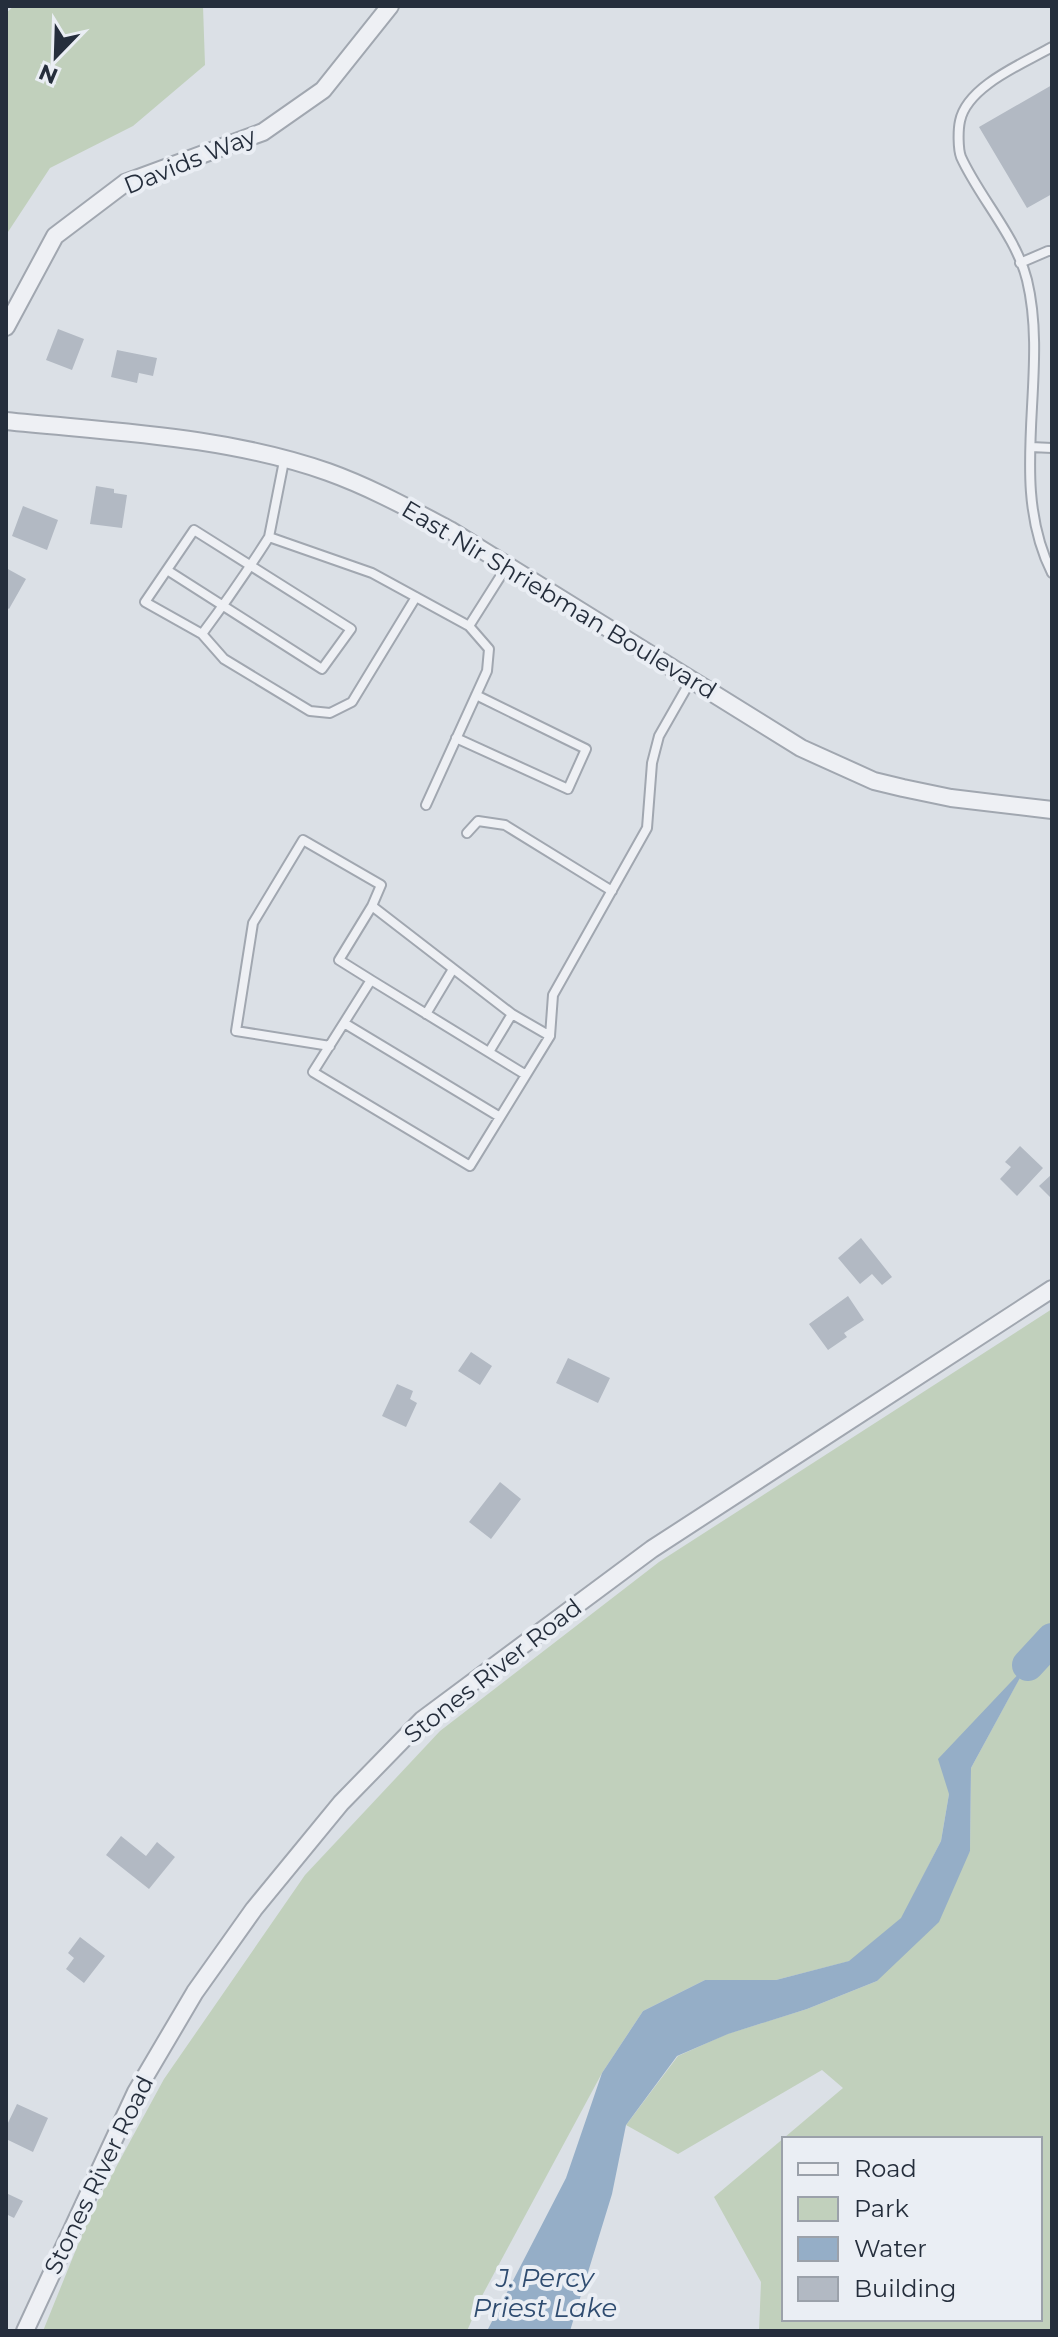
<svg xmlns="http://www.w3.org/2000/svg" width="1058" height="2337" font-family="Montserrat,sans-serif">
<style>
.green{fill:#c1d0bc;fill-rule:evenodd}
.water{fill:#95aec7}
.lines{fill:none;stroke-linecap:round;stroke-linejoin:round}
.river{stroke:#95aec7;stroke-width:32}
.building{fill:#b2b9c3}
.lane-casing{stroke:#a1a7b0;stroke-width:12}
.street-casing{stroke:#a1a7b0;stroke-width:20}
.lane{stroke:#eef0f4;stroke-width:8}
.street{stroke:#eef0f4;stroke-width:16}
.labels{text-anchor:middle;stroke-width:8;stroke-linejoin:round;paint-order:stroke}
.street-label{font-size:24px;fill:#252e3c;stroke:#eaeef4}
.water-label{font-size:26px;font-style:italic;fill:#2f4c70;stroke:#eaeef4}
</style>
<rect width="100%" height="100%" fill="#dbe0e6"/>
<path class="green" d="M14,6h189l2,59 -72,61 -83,42 -44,67v-222z
M1052,1309v1022h-293l2,-49 -47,-85 129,-109 -21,-18 -144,84 -52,-29 52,-69 49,-22 80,-25 70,-28 93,-130 1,-83 54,-100 -76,126 -8,47 -39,77 -52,43 -74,19h-71l-62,31 -41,62 -119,221 -16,37h-424l47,-116 74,-136 141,-204 135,-144 219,-169zM784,2139h256v180h-256z"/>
<path class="water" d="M1027,1665l-56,103 -1,83 -31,71 -62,59 -70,28 -79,25 -51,22 -51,69 -14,69 -42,137h-83l79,-153 36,-105 41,-62 62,-31h71l73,-19 52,-43 40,-77 8,-47 -11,-35z"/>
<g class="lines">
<path class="river" d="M1028,1665l24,-26"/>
</g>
<path class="building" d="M1052,85v109l-25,14 -48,-81z
M58,329l26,10 -12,31 -26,-10z
M117,350l40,8 -4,18 -14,-3 -2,10 -26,-6z
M96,486l18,3v4l13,2 -5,33 -32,-4z
M23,506l35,14 -11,30 -35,-14z
M6,568l20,11 -17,30 -3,-2z
M1020,1146l23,22 -26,28 -17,-17 11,-12 -6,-5z
M1052,1174v25l-13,-13z
M861,1238l31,39 -10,8 -10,-11 -12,10 -22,-26z
M848,1296l16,24 -20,13 3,4 -19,13 -19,-26z
M471,1352l21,14 -12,19 -22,-14z
M568,1358l42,20 -12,25 -42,-20z
M397,1384l16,7 -3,8 7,4 -11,24 -24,-11z
M500,1482l21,17 -30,40 -22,-17z
M121,1836l25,20 11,-14 18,15 -26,32 -43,-34z
M80,1937l25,19 -21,27 -18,-14 8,-11 -6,-5z
M17,2104l31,14 -15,34 -27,-13v-12z
M6,2193l17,8 -9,17 -8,-4z"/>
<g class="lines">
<defs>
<path id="lane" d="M1052,47c-28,16 -85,39 -92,74 -2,9 -2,28 1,36 18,40 55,79 66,123 23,95 -21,202 25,293
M1020,263l28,-12h4
M1031,447l21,1
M284,461l-15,76 103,36 97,53
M167,570l155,99 29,-40 -157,-99 -49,72 57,32c24,-32 46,-64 67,-97
M202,634l22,25 86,52 20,2 22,-11 64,-105
M456,738l112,51 18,-40 -110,-54
M426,805l61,-134 2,-22 -20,-23 38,-60
M467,833l11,-12 27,4 107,66
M371,980l-32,-20 33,-54 140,108
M426,1014l27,-45
M344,1023l156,94
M330,1046l-94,-15 17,-108 50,-83 78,45 -9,21
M489,1052l23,-38 38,22
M526,1075l-155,-95 -58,92 157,94 80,-130 3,-41 94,-167 5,-65 7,-27 32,-56"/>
<path id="street" d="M6,327l49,-91 70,-53 138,-51 60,-42 67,-84
M6,421c106,11 220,15 322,51 42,15 82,37 122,58l351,218 73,33 29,7 48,10 101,12
M25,2331l111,-239 59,-100 59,-83 87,-106 81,-83 230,-171 400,-260"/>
</defs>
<use href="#lane" class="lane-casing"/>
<use href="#street" class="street-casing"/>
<use href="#lane" class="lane"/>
<use href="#street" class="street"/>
</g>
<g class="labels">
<g class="street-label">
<text transform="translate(190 161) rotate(-22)" y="8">Davids Way</text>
<text transform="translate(559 600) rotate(31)" y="8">East Nir Shriebman Boulevard</text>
<text transform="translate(493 1671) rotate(-38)" y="8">Stones River Road</text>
<text transform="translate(99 2175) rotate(-64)" y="8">Stones River Road</text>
</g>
<g class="water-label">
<text x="545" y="2287">J. Percy<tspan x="545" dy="30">Priest Lake</tspan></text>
</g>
</g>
<rect width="1058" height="2337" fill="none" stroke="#252e3c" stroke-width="16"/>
<rect x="782" y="2137" width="260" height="184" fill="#eaeef4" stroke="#9ba1aa" stroke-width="2"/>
<rect x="798" y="2163" width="40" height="12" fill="#eef0f4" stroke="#9ba1aa" stroke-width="2"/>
<text x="854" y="2177" font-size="24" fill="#252e3c">Road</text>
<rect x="798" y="2197" width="40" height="24" fill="#c1d0bc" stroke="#9ba1aa" stroke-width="2"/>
<text x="854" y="2217" font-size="24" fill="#252e3c">Park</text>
<rect x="798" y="2237" width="40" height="24" fill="#95aec7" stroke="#9ba1aa" stroke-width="2"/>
<text x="854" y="2257" font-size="24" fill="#252e3c">Water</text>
<rect x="798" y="2277" width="40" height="24" fill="#b2b9c3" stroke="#9ba1aa" stroke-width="2"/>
<text x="854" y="2297" font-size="24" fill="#252e3c">Building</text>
<g transform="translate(56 56) rotate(203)" stroke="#eaeef4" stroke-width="6" paint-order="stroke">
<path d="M0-6L14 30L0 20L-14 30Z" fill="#252e3c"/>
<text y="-12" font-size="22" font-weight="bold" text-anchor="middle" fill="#252e3c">N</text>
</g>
</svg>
